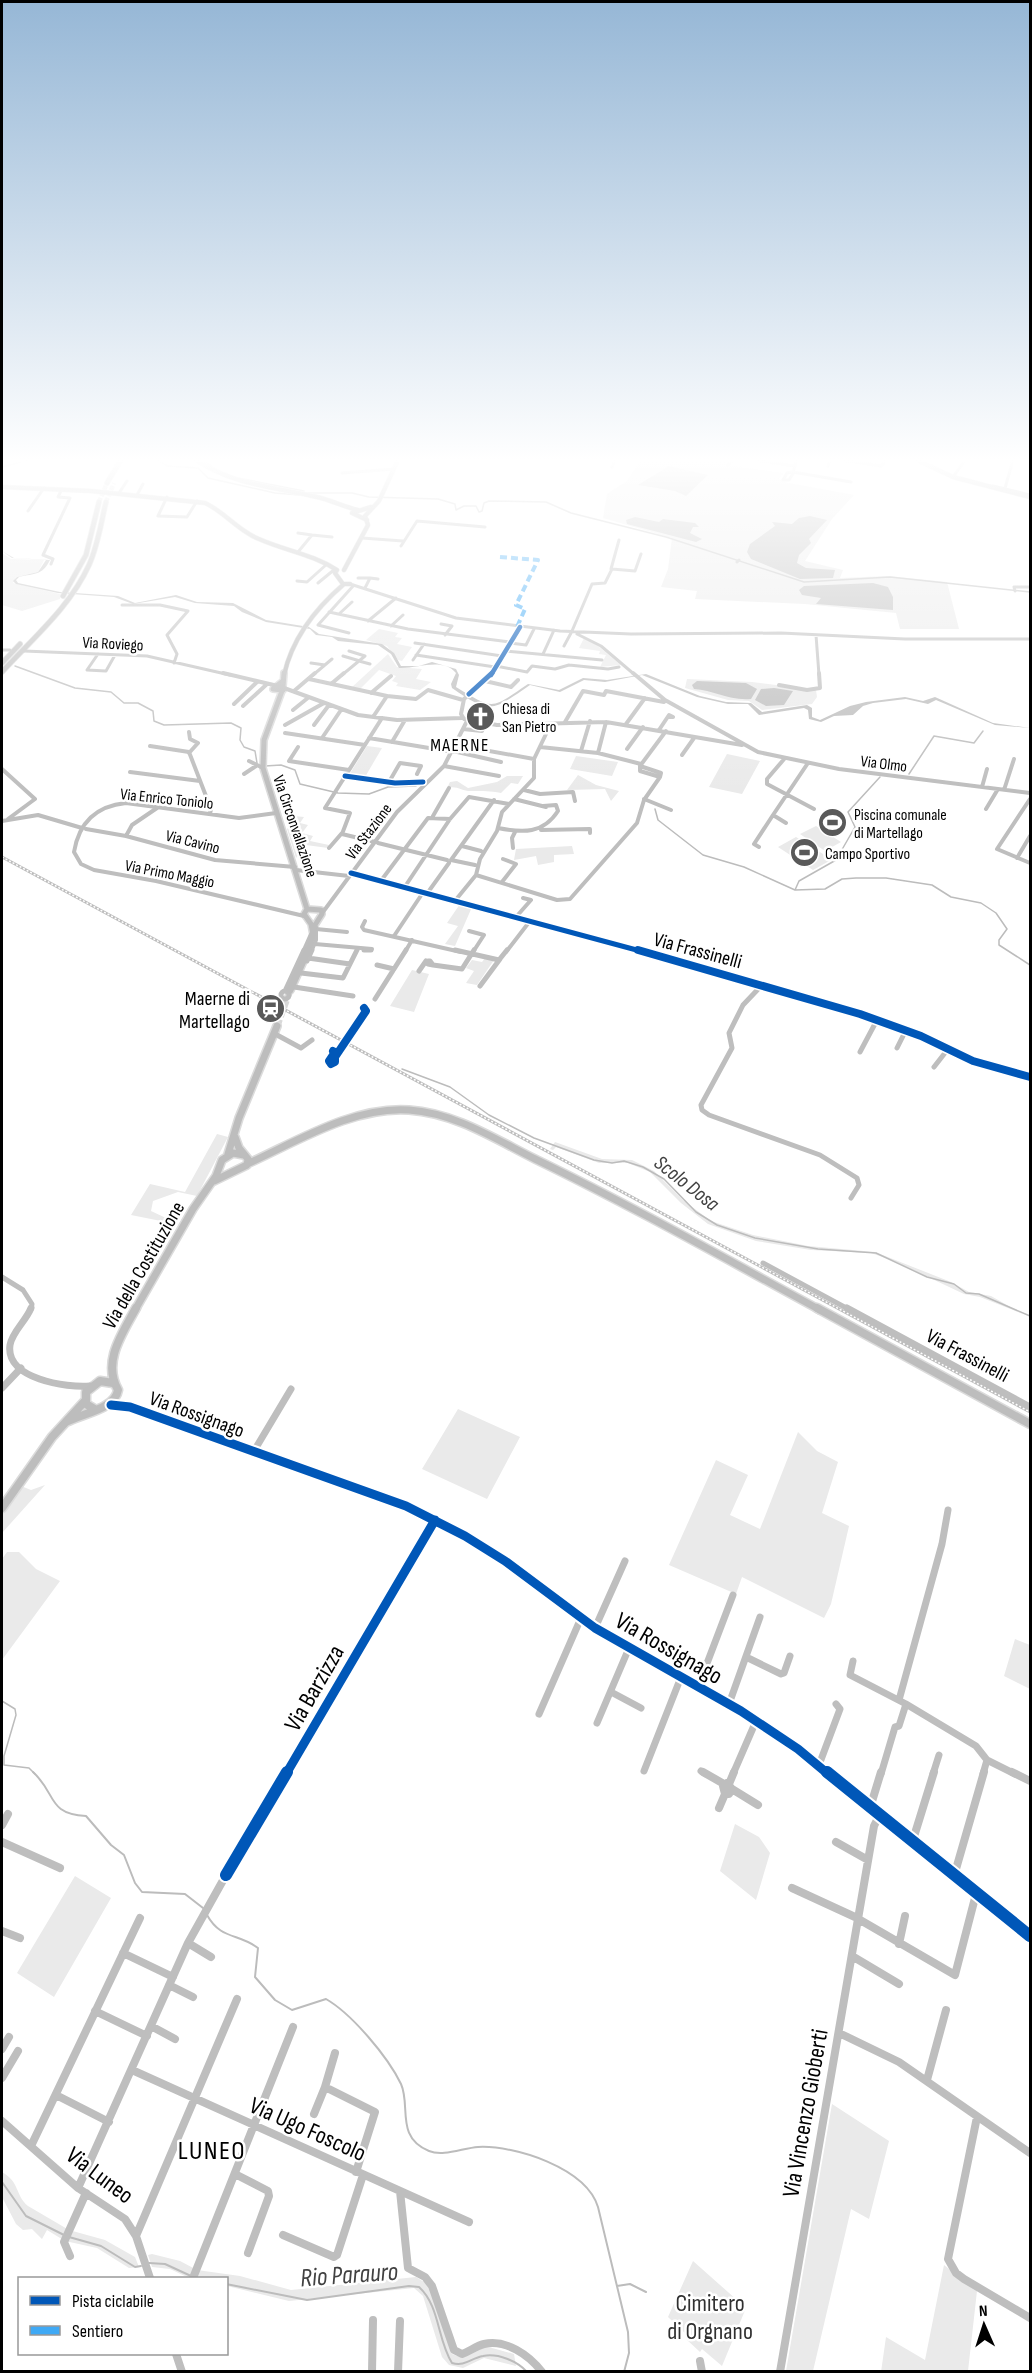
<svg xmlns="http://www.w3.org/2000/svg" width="1032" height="2373" font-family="'Sofia Sans Condensed',sans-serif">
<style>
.green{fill:#eaeaea}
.water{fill:#bcbcbc}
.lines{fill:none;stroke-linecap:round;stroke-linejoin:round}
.stream-far1{stroke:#bcbcbc;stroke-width:1.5}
.stream{stroke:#bcbcbc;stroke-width:2}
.major-tunnel{stroke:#d9d9d9;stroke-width:7;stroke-dasharray:7 3;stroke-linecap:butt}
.highway-tunnel{stroke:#d9d9d9;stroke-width:4.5;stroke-dasharray:4.5 2;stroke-linecap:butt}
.major-far3-casing{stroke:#dbdbdb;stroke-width:5}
.major-far2-casing{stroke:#dbdbdb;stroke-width:8}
.major-far1-casing{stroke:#dbdbdb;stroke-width:10}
.major-casing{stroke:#dbdbdb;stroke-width:11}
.highway-casing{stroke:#dbdbdb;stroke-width:6}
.minor-far4{stroke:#bebebe;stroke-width:3}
.minor-far3{stroke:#bebebe;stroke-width:4}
.minor-far2{stroke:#bebebe;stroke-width:5}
.minor-far1{stroke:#bebebe;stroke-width:7}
.minor{stroke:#bebebe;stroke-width:8}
.major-far3{stroke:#bdbdbd;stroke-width:4}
.major-far2{stroke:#bdbdbd;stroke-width:5}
.major-far1{stroke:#bdbdbd;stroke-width:7}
.major{stroke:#bdbdbd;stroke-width:8}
.highway{stroke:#bdbdbd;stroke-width:4.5}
.rail-casing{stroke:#bdbdbd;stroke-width:3}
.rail{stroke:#fff;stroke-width:1.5;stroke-dasharray:2;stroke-linecap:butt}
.quiet{stroke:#3fa9f5;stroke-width:4;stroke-dasharray:7 4;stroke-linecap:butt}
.cycleway-far4-casing{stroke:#fff;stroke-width:7}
.cycleway-far3-casing{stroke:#fff;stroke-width:8}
.cycleway-far2-casing{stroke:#fff;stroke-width:11}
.cycleway-far1-casing{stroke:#fff;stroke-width:13}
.cycleway-casing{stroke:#fff;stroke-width:16}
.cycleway-far4{stroke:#0057b8;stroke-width:4.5}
.cycleway-far3{stroke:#0057b8;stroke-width:5}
.cycleway-far2{stroke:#0057b8;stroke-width:8}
.cycleway-far1{stroke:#0057b8;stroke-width:9}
.cycleway{stroke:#0057b8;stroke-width:12}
.labels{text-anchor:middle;stroke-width:5;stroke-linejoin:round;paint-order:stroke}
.far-street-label{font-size:16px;fill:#000;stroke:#fff}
.far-poi-label{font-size:16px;fill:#000;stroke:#fff;text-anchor:start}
.far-quarter-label{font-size:18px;letter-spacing:1.5px;fill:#000;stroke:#fff}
.street-label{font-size:20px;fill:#000;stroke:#fff}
.poi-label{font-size:20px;fill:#000;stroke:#fff;text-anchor:end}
.water-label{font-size:21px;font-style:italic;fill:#414141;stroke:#fff}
.near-street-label{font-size:24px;fill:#000;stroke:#fff}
.near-park-label{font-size:24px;fill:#303030;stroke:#fff}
.near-water-label{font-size:26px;font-style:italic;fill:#414141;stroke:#fff}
.near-quarter-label{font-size:27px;letter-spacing:1.5px;fill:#000;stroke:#fff}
</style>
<rect width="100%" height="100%" fill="#fff"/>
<path class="green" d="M640,460h92l-4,5 55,8 -4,6 5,3 70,13 -22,24 -27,42 38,9 -3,8 48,-2 59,6 12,47h-59l-4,-16 -91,-9 -110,-5 2,-8 -36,-4 7,-18 4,-31 -69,-20 4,-24 21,-14z
M2,553l9,6 33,1 -6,12 -22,5 -3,6 47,11v5l-38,12 -20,-6z
M379,629l19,4 -3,4 7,1 -5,6 15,3 -10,14 -4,-1 -11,-14 -21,-6z
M584,638l14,8 23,19 -21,2 6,-12 -7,-1 1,-3 -21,-3z
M388,654l9,13 25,2 -6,10 15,3 -11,8 -24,-4 2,-3 -6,-2 4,-5 -17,-6 -20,20 -8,-2z
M687,679l65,3 64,8 1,7 -5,7 -50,6 -13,-9 -21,-1 -43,-12z
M367,746l15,2 -17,29 -16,-2z
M727,754l33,7 -18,33 -33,-7z
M576,756l42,6 -6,14 -42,-7z
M578,775l18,10 23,6 -8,10 -6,-12 -38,1z
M507,776h16l-5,8 -7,-1 -10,10c-11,-2 -18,-2 -28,-2 -11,1 -15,-6 -26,-3l3,-6 7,-1 11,7 29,-6z
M294,816l10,1 -4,6 8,2 -6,8 11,3 -3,5 19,4 -1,3 -22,-3 -10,13 -9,-29 6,-7z
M816,826l25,16 -16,9 -25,-17z
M796,837l35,22v1l-18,10 -35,-23z
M572,846l2,8 -20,1v7l-16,3 -2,-9 -22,4 2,-11z
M460,904l12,3 -17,39 -10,-2 13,-18 -11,-3z
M485,958l9,2 -17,25 -11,-2 8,-12 -8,-3 6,-8 10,2z
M412,970l17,4 -15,38 -24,-6z
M217,1134l11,3 -31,59 -19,-4 -25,9 -2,10 30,14 -50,-10 19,-31 35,8z
M555,1142l47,17 30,1 22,11 29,29 28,21 42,14 55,11 67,6 76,30 18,10 22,4 32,18 -43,-17 -16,-3 -70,-33 -23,-8 -60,-3 -55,-9 -48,-17 -27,-21 -31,-31 -22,-9h-29l-43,-16 -3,3 -3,-1z
M458,1409l62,28 -33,62 -65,-30z
M798,1432l19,19 21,11 -16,51 27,13 -18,78 -7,14 -82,-41 -6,17 -67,-29 47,-105 32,15 -18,40 30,14z
M45,1485l-43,48v-18l19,-29 10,4z
M7,1552h12l17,17 24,12 -58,79v-101z
M1015,1639l15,6v44l-26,-13z
M735,1824l24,13 11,16 -14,47 -36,-29z
M75,1876l36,22 -57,99 -37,-24z
M832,2104l57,37 -20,78 -18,-10 -38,162h-27z
M2,2172c18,10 13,23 26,34l41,24 36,10 30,17 4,10 -10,1 -32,-20 -32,-7 -18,-11 -5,9 -10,-10 -9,1 -7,-6 -14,-27z
M152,2254l28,7 17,9 43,6 51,14 125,-13 8,5 6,7 22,65 5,2 28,-10 29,8 2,12 -32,-8 -21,10 -14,-3 -7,-8 -19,-61 -9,-8 -125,13 -62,-15 -1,-8h-37l-19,-9 -18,-2 -4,-12z
M693,2261l53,47 -24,58 -20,-17 -2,3 -14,-13 1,-4 -19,-18z
M944,2265l33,26 -9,80 -87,1 5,-35 39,23z"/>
<path class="water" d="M669,466l39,9 -22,21 -11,-5 -37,-6z
M810,516l17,4 -18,19 2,4 -12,12 -2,8 9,5 29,2 -2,8 -33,1 -49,-20 -4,-7 3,-8 25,-18 -3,-4 20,2 7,-6z
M635,517l24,5 4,-3 32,4 4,4h-6l-3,6 12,6 -6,3 -69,-18 -1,-4z
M2,551l12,7 36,2c-8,16 -15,13 -31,17l-3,3 2,3 42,9 58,4 17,7 41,-8 21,7 36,1 33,17 43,7 10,7 63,10 12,9 7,13h18l13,-4 24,7 3,6 -3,12c39,24 35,22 72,-3l31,6 24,-12 24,2 39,-6 54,22 26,6 25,1 11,9 45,-7 5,3v9l8,3 30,-14 16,-4 39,-5 18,4 12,-4 58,26 37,5 -35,-3 -59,-25 -8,4 -22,-5 -33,4 -10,3 -10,9 -19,1 -13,6 -12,-3 -1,-9 -4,-2 -45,7 -11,-11h-20l-31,-7 -55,-22 -37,7 -21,-2 -24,12 -30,-7c-37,25 -38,31 -78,3l-1,-4 5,-11c-14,-16 -38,-4 -57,-5l-8,-14 -13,-9 -40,-4 -6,-4 -16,-2 -6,-6 -44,-7 -24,-10 -8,-6 -39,-3 -20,-6 -42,7 -19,-7 -56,-4 -42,-9 -3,-3 4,-4 21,-5 8,-12 -34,-2z
M873,583l15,4 5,10v13l-77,-6 5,-6 -19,-3 -3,-5 5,-4z
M697,681l49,2 11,6 -6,10c-22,2 -37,-9 -57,-10l-2,-4z
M774,688l19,3 -9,14 -18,1 -11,-6 6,-11z"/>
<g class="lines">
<path class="stream-far1" d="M31,460h10
M158,460l9,6 31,2 10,10 67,15 24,2
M203,460l11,8
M2,467l26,-7
M238,478l66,13
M303,493h49l17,4 69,2 17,5 1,6 8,-4h12l3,6 3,-1 2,-8 5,-2 57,1 25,11 95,24 138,45 86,-5 140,15
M15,666l60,22 36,4 13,11h14l15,8 1,10 10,4 67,-2 10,5 -1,12 4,7 11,4 2,12
M265,766l16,-1 14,5 5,14 38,9 31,1 19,-7 28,-1
M909,774l25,-38 40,7 9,-12
M655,809l3,11 45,35 41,12 51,23 30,-1 17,-10 14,-1h30l46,7 19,12 30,6 15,10 11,16 -8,11v5l31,20
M795,890l4,-9 37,-21 19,-33 -7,-15 32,-35
M402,1069l48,18 39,28 45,23 60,22 18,3 12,-2 19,6 21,12 32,33 21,13 38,13 63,11 58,4 51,24 27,7 12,9 13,1 51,22
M2,1701l13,8 1,6 -12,41v9l25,3 6,6"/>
<path class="stream" d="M33,1772c24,22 14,42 53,44l25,29 13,10 11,28 7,9 43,2 18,14
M207,1915c14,25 31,18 51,33l-3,29 20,23 17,10 34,-11c26,15 62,58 75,85 10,22 -6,53 28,67 14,6 34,-3 49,-4 37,-2 108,21 120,60l30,125 1,21 -5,19
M2,2182l24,34 38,19
M69,2237l32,9 34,21 6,-1
M149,2263l16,1 26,12
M226,2284l81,16 102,-14 10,1c21,19 18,52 33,76 13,4 19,-5 31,-7 15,-3 34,5 44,16
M617,2286l13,-2 16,8"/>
<path class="major-tunnel" d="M277,1026l13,-36"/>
<path class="highway-tunnel" d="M99,502l8,-19
M106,502l8,-19"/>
<defs>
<path id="major-far3" d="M196,460c37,25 79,27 121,37 14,3 27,10 41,13
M917,460l36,17 77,20
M2,487l89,4 114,12c20,9 33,28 54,36 27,12 53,15 78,31
M367,520l-15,-7 19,-6
M337,570l-2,3 8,11h7
M344,570l24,-45 -3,-9 14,-15 19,-41
M284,675c8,-36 32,-67 60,-91"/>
<path id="major-far2" d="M278,686l5,1v3l-10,-1 10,-8
M283,687l1,-14
M282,691l-18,49 -1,28 44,141
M307,909l14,1 1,4 -7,11 -2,10 -2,-11 -7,-10z
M308,952l5,-17"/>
<path id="major-far1" d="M290,990l18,-40
M228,1154l11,-36 38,-92
M247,1164c49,-22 106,-58 162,-54 46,3 86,29 126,49 97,47 191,100 285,151
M214,1181l33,-16 1,-6 -9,-11 -4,-11
M135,1310l58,-101 23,-33 6,-16 11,-7 11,2"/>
<path id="major" d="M817,1308l213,116
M96,1410l-10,-6v-12l14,-11 13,2
M66,1422c17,-9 49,-13 52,-32 -16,-28 4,-56 18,-82
M2,1508l50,-71 33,-36"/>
<path id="highway" d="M107,483l14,-23
M63,596l23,-41 13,-53
M2,663l18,-19
M2,672c31,-34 68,-65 87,-107 9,-20 12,-42 17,-63"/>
</defs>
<use href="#major-far3" class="major-far3-casing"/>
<use href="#major-far2" class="major-far2-casing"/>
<use href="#major-far1" class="major-far1-casing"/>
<use href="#major" class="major-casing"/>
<use href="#highway" class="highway-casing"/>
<path class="minor-far4" d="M756,460l39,6
M797,460l-4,12 58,10
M842,460l39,6 5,-6
M728,465l5,-5
M828,466l2,-6
M612,467l3,-7
M793,472l-6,1 -4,7h6l5,-8
M342,473l52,-4
M953,477l10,-14
M993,486l37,9
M1005,488l8,-28
M119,493l8,-12
M137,495l6,-11
M167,497l-9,19 29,1 10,-16
M28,511l16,-23
M298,533l14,2 -14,17
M312,535l20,2
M362,538l41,3
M401,546l16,-25 68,6
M737,562l2,-2
M51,564l2,-5 -10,-4 27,-57 -12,-1 4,-8
M611,569l8,-29
M358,578h12
M297,581l10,1 20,-18
M318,583l17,-14
M350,584l106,34 104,13 71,3 150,-1 124,6h125
M365,588l5,-10 8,1
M1015,591l-1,-4h16
M122,605h38l28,6 -21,24 10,19 -3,9
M329,612l79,17 102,13
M339,614l13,-12
M368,621l28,-23
M441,624l11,2 -7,9
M391,626l12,-11
M572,631l20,-47 13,-1 7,-14 23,2 6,-17
M349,633l-31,-8 36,-40
M577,634l24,12 34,29
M816,635l3,40
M415,643l87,13
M510,643l16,2 8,-16
M564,646l7,-13
M2,650h8
M24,651l123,5 83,19
M505,651l97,9
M98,654l-11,16 19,1 9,-16
M543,654l11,-24
M416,655l79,12
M343,656l17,5
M413,660l11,-16
M359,661l11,3
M311,663l14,2
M569,665l39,4 11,-2
M496,666l31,6 5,-6 23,3 14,-4
M313,675l19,-16
M342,675l23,-19 -16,-5
M491,675l29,-48"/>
<path class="minor-far3" d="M223,673l55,13
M492,673l-28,26 -3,15 3,5 33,6 109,-3 136,23
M633,673l32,27 93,52 81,17 191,24
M309,679l78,17 -14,21
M485,681l26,6 7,-7
M331,684l13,-11
M779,685l28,5 13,-2 -1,-15
M284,688l74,27 39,5 65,-2
M294,691l21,-18
M371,693l20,-17
M387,696l29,3 12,-9 35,10
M234,704l23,-22
M243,706l23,-21
M293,710l16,-13
M565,722l18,-31 21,4 2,-4 58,11
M626,724l19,-26
M285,725l39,-22
M314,725l15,-20
M463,729l19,2
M659,730l10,-15 4,2h-5
M189,732l1,7 8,4 -9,10
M285,733l80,12
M322,738l19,-28
M369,738l84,14
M392,742l13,-22
M456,745l78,14
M150,746l39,6 22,57 -1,5
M298,747l-9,14 60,9
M540,747l58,6 43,11
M627,749l16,-22
M453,751l48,11
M581,751l9,-30
M598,753l8,-31
M682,755l12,-17
M785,758l-18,21v5l47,25
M249,761l14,7
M444,766l55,10
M640,766l26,-35
M640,766v5l20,6
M640,766l21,7 -1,4
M2,769l33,30 -27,20
M130,772l70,9
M244,774l12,-8
M345,776l50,7h31
M389,782l11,-19 21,3 -4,8
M982,787l5,-18
M524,790l16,4 33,-2 2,9
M1004,790l10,-31
M514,799l32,8
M644,799l27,11
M1030,799l-33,50 33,14
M986,809l12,-20
M276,813l-37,5 -113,-15c-30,3 -47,19 -52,49l7,12 13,6 62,11 148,35
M433,816l16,-28
M2,821l36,-6 44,13
M786,823l-13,-8 35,-52
M498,828c25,5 45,6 60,-17l-2,-6 -13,1
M86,829l40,7 89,24 80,7
M541,830l49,-1v4
M126,836l6,-11 25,-17
M375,842l-33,-8 8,-21 -25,-5 57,-90
M378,843l69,17
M462,846l19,5
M759,847l-5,-3 19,-29
M329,848l13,-15
M513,848l-1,-10 3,-6
M1017,858l13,-22
M451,860l43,-60
M451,860l24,5
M296,870l53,6
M351,873l293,79
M476,875l81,25 13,-1 67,-76 7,-23 16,-23
M380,882l48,-64 22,1
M502,882l14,-18 -13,-5
M404,888l46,-69 19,-22 40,7
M426,895l23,-32
M454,902l22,-27 4,-16 17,-28 5,-19 32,-34v-19l12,-25 -2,-11
M323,912l74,-100 47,-46 23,-45
M516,917l15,-17 -8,-2
M365,921l-3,6 2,3 97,22
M316,929l31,3
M469,931l15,4 -11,17
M394,936l28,-42
M315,944l57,5
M303,952l8,-18
M311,952l5,-12v-13
M405,952l7,-12
M506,952l24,-31"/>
<path class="minor-far2" d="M364,950h7
M455,950l44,10 8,-10
M638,950l222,64 61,22 52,25 57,16
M308,958l42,6
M307,961l5,-11
M428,961h2l3,4 -5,-1z
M377,965l17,4
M433,965l29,4 12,-19
M419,971l7,-10
M301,973l42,5 14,-28
M762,985l-19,20 -14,28 3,15 -31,57 1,5 7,5 111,40 37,23 2,7 -8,13
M480,986l20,-27
M294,987l59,9
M281 995a4 4 0 1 1 8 0a4 4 0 1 1-8 0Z
M285,991l19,-41
M375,999l31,-49
M277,1035l24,13 11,-8
M897,1048l9,-18
M860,1052l17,-32
M934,1067l14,-18
M763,1263l87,47
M2,1277l21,13 9,14 -1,6"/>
<path class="minor-far1" d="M31,1308c-5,13 -19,24 -21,37 -5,34 57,43 80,41
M847,1308l183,99
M2,1388l19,-20
M111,1405l19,2 276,99 59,30 40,25 90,67 146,83 57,38 30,25
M254,1451l37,-62
M595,1628l30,-67
M746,1657l35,17 3,-1 6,-17
M853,1661l-3,14 56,29 -7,22 -4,1 -14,47
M698,1687l35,-92
M611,1692l30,16
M899,1700l43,-156 6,-34
M729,1704l31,-87
M906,1704l70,42 11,14
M539,1714l42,-96
M597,1723l32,-75
M819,1765l21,-56 -4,-5
M644,1771l37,-94
M701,1771l5,3
M733,1774l23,-53
M933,1774l6,-19
M983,1774l4,-14 28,14"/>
<path class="minor" d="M703,1772l21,12
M827,1772l203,164
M1012,1772l18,9
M727,1783l5,6 -3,5h-4l-2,-8z
M729,1784l5,-12
M732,1789l26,16
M719,1808l6,-14
M870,1808l11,-36
M2,1825l6,-11
M2,1842l58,26
M836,1842l32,18
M912,1843l22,-71
M954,1876l30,-104
M792,1888l63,29 100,58 21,-81
M2,1931l18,7
M188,1943l23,14
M899,1944l6,-28
M123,1953l50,24
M852,1956l47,28
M169,1985l24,12
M95,2011l52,25
M151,2026l24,13
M839,2033l60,29 131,91
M2,2049l7,-12
M335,2053l-10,34 50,25 -19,60
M132,2070l337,152
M2,2078l16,-27
M927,2080l19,-70
M56,2095l53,27
M314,2114l11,-27
M977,2117l-29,142 8,14 8,6 66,39
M2,2121l76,67 47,31 11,17 14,42
M31,2146l109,-228
M235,2174l33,17 1,5 -21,57
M78,2188l110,-245 38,-68
M400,2191l8,77 17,9 7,9 22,64 8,4c8,-3 14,-8 22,-10 22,-5 45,11 58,28
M283,2235l51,22 3,-2 26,-80
M136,2236l101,-237
M70,2256l-6,-14 22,-49
M193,2278l100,-251
M176,2354l6,18
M700,2361l2,11
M372,2372l1,-52
M398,2372l2,-51
M780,2372l94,-546 5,-10"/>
<use href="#major-far3" class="major-far3"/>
<use href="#major-far2" class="major-far2"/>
<use href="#major-far1" class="major-far1"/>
<use href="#major" class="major"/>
<use href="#highway" class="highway"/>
<defs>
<path id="rail" d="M2,857l1028,555"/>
</defs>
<use href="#rail" class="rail-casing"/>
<use href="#rail" class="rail"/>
<path class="quiet" d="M500,557l38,3 -22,45 9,4 -8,18"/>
<defs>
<path id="cycleway-far4" d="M491,675l29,-48"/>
<path id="cycleway-far3" d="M469,694l23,-21
M345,776l50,7 28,-1
M351,873l293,79"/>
<path id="cycleway-far2" d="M638,950l222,64 61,22 52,25 57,16
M333,1051l2,1 -6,9 2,3 4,-2v-5l31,-46 -2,-3"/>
<path id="cycleway-far1" d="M111,1405l19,2 276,99 59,30 40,25 90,67 146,83 57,38 30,25
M286,1774l149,-254"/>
<path id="cycleway" d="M827,1772l203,164
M226,1875l61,-103"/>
</defs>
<use href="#cycleway-far4" class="cycleway-far4-casing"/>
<use href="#cycleway-far3" class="cycleway-far3-casing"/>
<use href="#cycleway-far2" class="cycleway-far2-casing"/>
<use href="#cycleway-far1" class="cycleway-far1-casing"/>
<use href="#cycleway" class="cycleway-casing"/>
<use href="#cycleway-far4" class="cycleway-far4"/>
<use href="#cycleway-far3" class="cycleway-far3"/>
<use href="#cycleway-far2" class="cycleway-far2"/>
<use href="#cycleway-far1" class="cycleway-far1"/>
<use href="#cycleway" class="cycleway"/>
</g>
<linearGradient id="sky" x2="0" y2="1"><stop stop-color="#96b7d6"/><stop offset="0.58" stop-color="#fff"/><stop offset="1" stop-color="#fff" stop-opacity="0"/></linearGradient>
<rect width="1032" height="793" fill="url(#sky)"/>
<defs>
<symbol id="church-disc" viewBox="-11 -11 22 22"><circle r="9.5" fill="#595959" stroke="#fff"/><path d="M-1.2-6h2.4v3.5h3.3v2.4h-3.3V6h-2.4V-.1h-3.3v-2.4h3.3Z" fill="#fff"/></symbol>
<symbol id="stadium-disc" viewBox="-11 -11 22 22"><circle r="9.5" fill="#595959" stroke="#fff"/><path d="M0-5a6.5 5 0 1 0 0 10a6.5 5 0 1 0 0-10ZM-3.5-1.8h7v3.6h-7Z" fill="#fff"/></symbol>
<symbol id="station-disc" viewBox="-11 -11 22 22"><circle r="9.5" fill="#595959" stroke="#fff"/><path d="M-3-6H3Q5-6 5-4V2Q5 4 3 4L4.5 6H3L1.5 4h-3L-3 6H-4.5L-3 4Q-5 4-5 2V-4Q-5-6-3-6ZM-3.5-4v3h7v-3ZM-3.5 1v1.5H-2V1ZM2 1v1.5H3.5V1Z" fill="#fff"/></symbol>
</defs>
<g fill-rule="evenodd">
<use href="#church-disc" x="464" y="700" width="33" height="33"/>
<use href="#stadium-disc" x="816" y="806" width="33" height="33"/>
<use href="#stadium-disc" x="788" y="836" width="33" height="33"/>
<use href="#station-disc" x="254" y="992" width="33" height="33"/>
</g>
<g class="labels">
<g class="far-street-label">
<text transform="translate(113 643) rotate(3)" y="6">Via Roviego</text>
<text transform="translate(884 763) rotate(7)" y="6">Via Olmo</text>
<text transform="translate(167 798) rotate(6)" y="6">Via Enrico Toniolo</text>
<text transform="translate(296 826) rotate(71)" y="6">Via Circonvallazione</text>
<text transform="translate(368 831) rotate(-53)" y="6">Via Stazione</text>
<text transform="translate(193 841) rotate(14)" y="6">Via Cavino</text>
<text transform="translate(170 873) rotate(11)" y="6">Via Primo Maggio</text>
</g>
<g class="far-poi-label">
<text x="502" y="714">Chiesa di<tspan x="502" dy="18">San Pietro</tspan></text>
<text x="854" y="820">Piscina comunale<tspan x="854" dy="18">di Martellago</tspan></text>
<text x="825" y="859">Campo Sportivo</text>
</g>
<g class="far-quarter-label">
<text x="460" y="751">MAERNE</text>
</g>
<g class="street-label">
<text transform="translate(698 950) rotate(15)" y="7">Via Frassinelli</text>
<text transform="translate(143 1265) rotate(-60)" y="7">Via della Costituzione</text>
<text transform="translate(968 1355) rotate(28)" y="7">Via Frassinelli</text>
<text transform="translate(197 1414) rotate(20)" y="7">Via Rossignago</text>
</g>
<g class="poi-label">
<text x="250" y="1005">Maerne di<tspan x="250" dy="23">Martellago</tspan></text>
</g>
<g class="water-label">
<text transform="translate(687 1183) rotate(38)" y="7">Scolo Dosa</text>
</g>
<g class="near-street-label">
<text transform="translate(669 1648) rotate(30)" y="8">Via Rossignago</text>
<text transform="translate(314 1688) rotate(-60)" y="8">Via Barzizza</text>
<text transform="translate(805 2113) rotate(-80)" y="8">Via Vincenzo Gioberti</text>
<text transform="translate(308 2129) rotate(24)" y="8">Via Ugo Foscolo</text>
<text transform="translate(100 2175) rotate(37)" y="8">Via Luneo</text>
</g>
<g class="near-park-label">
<text x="710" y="2311">Cimitero<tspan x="710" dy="28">di Orgnano</tspan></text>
</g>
<g class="near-water-label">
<text transform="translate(349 2274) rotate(-4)" y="9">Rio Parauro</text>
</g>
<g class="near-quarter-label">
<text x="212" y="2159">LUNEO</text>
</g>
</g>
<rect width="1032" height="2373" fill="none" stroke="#000000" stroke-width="6"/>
<rect x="18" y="2277" width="210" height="78" fill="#ffffff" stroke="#999999" stroke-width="1.5"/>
<rect x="30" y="2296" width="30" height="9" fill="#0057b8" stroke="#999999" stroke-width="1.5"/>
<text x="72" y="2307" font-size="18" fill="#000000">Pista ciclabile</text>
<rect x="30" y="2326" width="30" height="9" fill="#3fa9f5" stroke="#999999" stroke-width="1.5"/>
<text x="72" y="2337" font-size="18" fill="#000000">Sentiero</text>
<g transform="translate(984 2325) rotate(357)" stroke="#ffffff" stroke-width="4.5" paint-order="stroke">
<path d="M0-4.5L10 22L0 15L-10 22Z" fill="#000000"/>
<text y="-9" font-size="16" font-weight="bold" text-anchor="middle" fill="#000000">N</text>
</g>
</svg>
